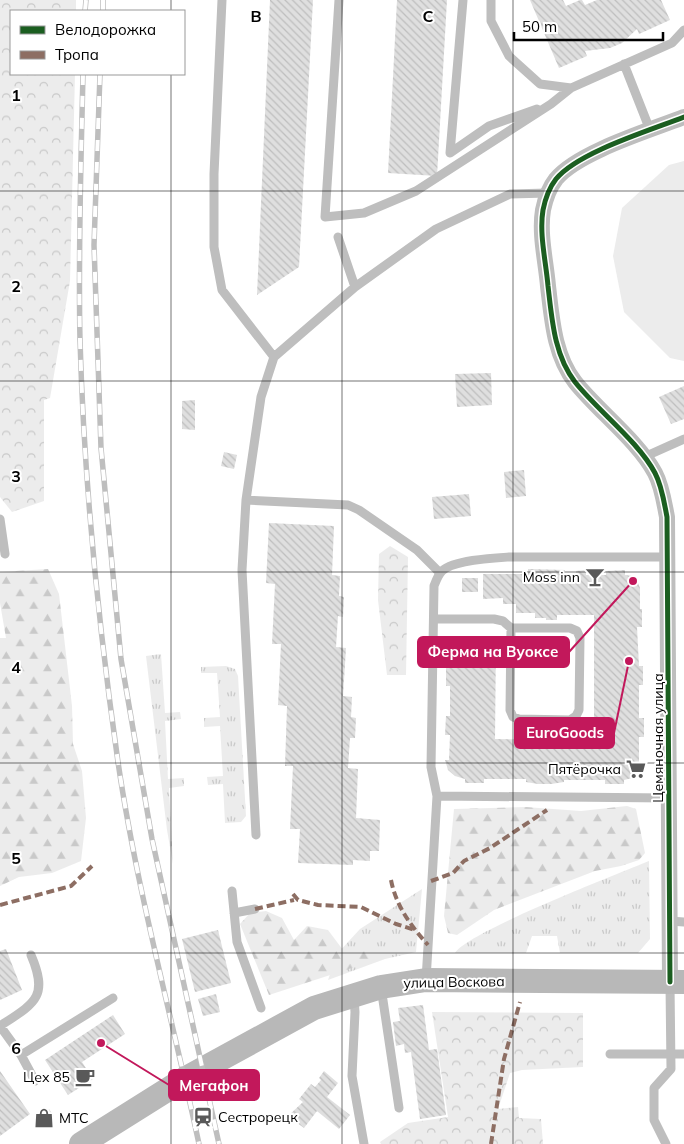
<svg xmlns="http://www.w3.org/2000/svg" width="684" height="1144" font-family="Mulish,sans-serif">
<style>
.grass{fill:url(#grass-tufts)}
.forest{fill:url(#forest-firs)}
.park{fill:url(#park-crowns)}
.pitch{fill:#ececec}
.building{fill:url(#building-back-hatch)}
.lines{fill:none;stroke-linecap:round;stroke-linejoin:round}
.service{stroke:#bebebe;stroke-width:9}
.minor{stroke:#bebebe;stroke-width:16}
.secondary{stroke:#b8b8b8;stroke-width:24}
.rail-casing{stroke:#bebebe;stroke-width:5.5}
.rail{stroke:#fff;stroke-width:4;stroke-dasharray:11;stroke-linecap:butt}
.quiet{stroke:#8d6e63;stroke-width:4;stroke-dasharray:8 4;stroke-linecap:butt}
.cycleway-casing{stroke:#fff;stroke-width:8}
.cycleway{stroke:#1b5e20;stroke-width:5}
.grid{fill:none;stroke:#000;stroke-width:1;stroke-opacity:0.55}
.labels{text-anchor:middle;stroke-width:4;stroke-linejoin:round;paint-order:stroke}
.poi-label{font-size:14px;fill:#000;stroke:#fff;text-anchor:end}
.street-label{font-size:14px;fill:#000;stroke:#fff}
.grid-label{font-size:16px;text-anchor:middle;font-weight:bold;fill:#000;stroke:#fff;stroke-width:4;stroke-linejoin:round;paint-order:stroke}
.leader{fill:none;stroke:#c2185b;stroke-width:2}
.callout-dot{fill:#c2185b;stroke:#fff;stroke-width:2}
.callout{fill:#c2185b;stroke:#c2185b;stroke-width:2}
.callout-label{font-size:15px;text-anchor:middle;font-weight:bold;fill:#fff}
</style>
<defs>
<pattern id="grass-tufts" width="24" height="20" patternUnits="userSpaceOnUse" patternTransform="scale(1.25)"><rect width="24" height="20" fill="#ececec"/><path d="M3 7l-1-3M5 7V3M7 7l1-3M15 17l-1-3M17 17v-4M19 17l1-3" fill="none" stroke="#c9c9c9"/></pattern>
<pattern id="forest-firs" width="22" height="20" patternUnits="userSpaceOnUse" patternTransform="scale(1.25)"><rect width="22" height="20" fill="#ececec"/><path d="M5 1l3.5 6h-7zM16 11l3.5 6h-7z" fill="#c9c9c9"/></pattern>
<pattern id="park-crowns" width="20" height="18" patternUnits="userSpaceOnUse" patternTransform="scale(1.25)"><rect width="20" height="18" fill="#ececec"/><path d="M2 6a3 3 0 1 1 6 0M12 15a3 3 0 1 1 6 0" fill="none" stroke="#c9c9c9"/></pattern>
<pattern id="building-back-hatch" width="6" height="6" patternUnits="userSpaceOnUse" patternTransform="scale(1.25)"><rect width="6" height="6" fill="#dfdfdf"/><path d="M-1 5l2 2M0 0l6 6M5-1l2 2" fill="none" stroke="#bebebe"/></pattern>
</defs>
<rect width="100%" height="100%" fill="#fff"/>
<path class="grass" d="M161,654l4,59 15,-1 1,7 -16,2 3,58 16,-1v8l-15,2 4,76 -6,-34 -21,-174z
M226,666l9,3 3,7 8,140 -5,6 -16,1 -2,-39 -15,1 -1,-8 16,-1 -3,-50 -16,1v-9l16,-1 -3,-44h-16v-6z
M649,861l1,78 -12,14h-78l-3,-17h-25l-6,17h-71c12,-21 163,-79 194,-92z
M422,889l-6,63 -31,7 -57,21 9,-26 23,-25z"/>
<path class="forest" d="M48,569l11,25 13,112 1,38 9,27 4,47 -5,43 -29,12 -33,4 -19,9v-248h6l-6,-35v-31z
M627,806l9,3 9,44 -6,7 -18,6 -26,5 -101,39 -37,25 -9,-2 -4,-17 10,-107 71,-2 56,4z
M266,911l16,7 12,22 13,-14 21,4 15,20 27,-5 10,7 -10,10 -101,33 -29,-71 10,-11z"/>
<path class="park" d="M0,0h76v11h-65v63h64l-5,207 -20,117 -6,2v101l-32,11 -12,-15z
M390,546l18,11 -2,118h-19l-9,-75 1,-46z
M432,1012l151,1v54l-61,3 -12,3 -12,36 20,-2 1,11 22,1 2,25h-162l-1,-2 28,-19 40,-6z"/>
<path class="pitch" d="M684,161v200l-14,-3 -46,-46 -11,-56 9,-48 47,-43z"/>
<path class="building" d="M270,0h43l-14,267 -42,28z
M397,0h50l-10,176 -49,-3z
M530,0h33l3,6 14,-6h2l3,5 12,-5h64l9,20 -31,14 -2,-5 -15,14 -12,5 -25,3 2,5 -28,12z
M491,373l1,32 -35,2 -2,-33z
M684,386v33l-13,5 -12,-27z
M195,400v30l-13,-1v-28z
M224,452l13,3 -3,14 -13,-3z
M524,470l2,26 -20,2 -2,-26z
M469,494l2,22 -37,3 -2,-22z
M269,523l65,3 -2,49 8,1 -1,20 5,1 -1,20 -5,-1 -2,31 10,1 -3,48 9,1 -1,20 5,1 -1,20h-5l-2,30 10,1 -2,49 24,2 -1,31h-9v10l-17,-1v5l-55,-2 2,-34h-10l3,-63h-8l2,-60 -9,-1 3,-61h-9l3,-60 -9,-1z
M528,569l37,1v5h11v-4l10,-1v5h20v-4l19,-1v5l8,1 4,4 3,8v21h2v18h-5l2,39h4v19h-4v33h5v19h-5v25h5l-8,15 -12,3v4h-19v-4h-41v2l-13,2h-13l-12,-2v-3h-42v4h-19v-4l-10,-3 -7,-6 -3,-10h4l1,-25h-5l1,-19h4v-30h-4v-18h4v-12h-4v-9h4v-10h46l-1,102 99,1v-125h-37v5h-11v-2h-11v-5h-19v-9h-13v-6l-20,1v-25h45z
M462,578h16v14h-16z
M218,930l13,53 -36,9 -13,-53z
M6,949l16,41 -22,10v-49z
M216,994l4,18 -17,4 -5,-17z
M423,1005l6,45 8,-1 9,66 -26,4 -9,-67 -6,1 -1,-9 -8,2 -3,-24 7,-1 -2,-13z
M113,1015l12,19 -43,28 11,17 -25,16 -23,-35z
M0,1071l30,43 -30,22z
M324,1071l14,12 -11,14 23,18 -11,14 -22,-18 -13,17 -16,-12 15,-14 -4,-3 12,-15 4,3 6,-7 -2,-2z
M49,1109l5,7 -15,10 -5,-7z"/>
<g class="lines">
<path class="service" d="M222,0l-8,174v73l8,43 52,67
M339,0l-14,217 39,-4 52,-22 135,-87 20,-16 101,-45 12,-13
M463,0l-13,153 39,-27 48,-17
M491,0v21l18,35 31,28 31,4
M624,64l26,66
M338,237l17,50
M644,457l40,-18
M246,500l102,5 11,5 58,40 23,23
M0,519l5,35
M434,619h60l9,2 8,7 -1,82 3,7 6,2 51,1 6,-4 3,-6 1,-72 -3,-7 -7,-3h-59
M437,796l232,2
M256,835l-14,-265 4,-70 15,-103 13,-40 81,-70 81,-58 74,-35 38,-1
M232,891l5,51 24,66
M234,913l21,-4
M670,921l14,1
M426,980l11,-184 -6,-29 3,-181c2,-5 4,-11 8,-15 12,-11 51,-13 67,-14h159
M381,987l18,121
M354,998l1,14 -3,64 12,68
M0,1026l21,29 92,-57
M0,1026c35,-23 49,-29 31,-71
M610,1054h74
M21,1055l14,26
M666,1144l-12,-24v-32l17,-19 -1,-85"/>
<path class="minor" d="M670,982l-3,-465c-3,-15 -5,-31 -12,-44 -17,-32 -57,-62 -80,-91 -21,-27 -23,-63 -27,-96 -2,-24 -9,-52 -5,-76 2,-10 6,-22 13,-31 22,-27 95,-49 128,-62"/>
<path class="secondary" d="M81,1144l105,-66 128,-70 67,-21 45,-7 258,2"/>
<defs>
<path id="rail" d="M85,11l1,-11
M103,11v-11
M83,74c-2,88 -5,177 -3,266 4,141 18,282 38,422 19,129 54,255 81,382
M100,74l-6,171 7,203 20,211 31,180 67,305"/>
</defs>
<use href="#rail" class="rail-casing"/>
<use href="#rail" class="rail"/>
<path class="quiet" d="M391,880c5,26 20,46 37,65
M431,881l22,-8 11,-12 26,-13 57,-38
M293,894l5,6 20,5 43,2 35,17 19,6
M0,905l71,-19 21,-20
M255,909l39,-9
M491,1144l13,-85 16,-57"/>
<defs>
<path id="cycleway" d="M670,982l-3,-465c-3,-15 -5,-31 -12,-44 -17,-32 -57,-62 -80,-91 -21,-27 -23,-63 -27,-96 -2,-24 -9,-52 -5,-76 2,-10 6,-22 13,-31 22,-27 95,-49 128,-62"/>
</defs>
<use href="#cycleway" class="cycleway-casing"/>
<use href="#cycleway" class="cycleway"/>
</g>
<path class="grid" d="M171,0v11M342,0v1144M513,0v1144M171,74v1070M0,191h684M0,381h684M0,572h684M0,763h684M0,953h684"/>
<defs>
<symbol id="bar-bare" viewBox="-9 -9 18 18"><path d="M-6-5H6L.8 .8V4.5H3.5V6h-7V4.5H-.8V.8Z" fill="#595959" stroke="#fff" stroke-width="2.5" paint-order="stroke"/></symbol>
<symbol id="supermarket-bare" viewBox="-9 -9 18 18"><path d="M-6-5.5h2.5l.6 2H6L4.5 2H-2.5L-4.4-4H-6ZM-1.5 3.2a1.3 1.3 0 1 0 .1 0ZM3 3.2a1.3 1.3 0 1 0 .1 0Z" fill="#595959" stroke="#fff" stroke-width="2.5" paint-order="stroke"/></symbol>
<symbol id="cafe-bare" viewBox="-9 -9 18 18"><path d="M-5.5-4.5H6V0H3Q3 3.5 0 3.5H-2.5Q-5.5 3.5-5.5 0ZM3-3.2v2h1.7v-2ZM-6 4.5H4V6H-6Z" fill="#595959" stroke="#fff" stroke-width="2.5" paint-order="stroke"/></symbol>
<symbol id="station-bare" viewBox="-9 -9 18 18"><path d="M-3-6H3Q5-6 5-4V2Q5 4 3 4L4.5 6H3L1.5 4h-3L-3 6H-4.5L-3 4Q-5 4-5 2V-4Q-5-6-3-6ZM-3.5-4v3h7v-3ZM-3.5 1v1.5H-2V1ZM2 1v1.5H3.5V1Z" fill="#595959" stroke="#fff" stroke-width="2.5" paint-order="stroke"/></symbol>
<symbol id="shop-bare" viewBox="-9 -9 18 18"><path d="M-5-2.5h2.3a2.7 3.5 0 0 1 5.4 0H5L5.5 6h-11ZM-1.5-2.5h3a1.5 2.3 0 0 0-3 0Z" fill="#595959" stroke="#fff" stroke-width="2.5" paint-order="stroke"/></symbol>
</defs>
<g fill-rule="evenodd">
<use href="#bar-bare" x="581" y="563" width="28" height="28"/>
<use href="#supermarket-bare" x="622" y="755" width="28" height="28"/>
<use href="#cafe-bare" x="71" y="1063" width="28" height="28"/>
<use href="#station-bare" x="189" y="1103" width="28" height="28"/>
<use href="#shop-bare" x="30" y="1104" width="28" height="28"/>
</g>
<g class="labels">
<g class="poi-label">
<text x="580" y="582">Moss inn</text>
<text x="621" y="774">Пятёрочка</text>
<text x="70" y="1082">Цех 85</text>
<text x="218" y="1122" text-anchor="start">Сестрорецк</text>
<text x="59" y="1123" text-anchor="start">МТС</text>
</g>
<g class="street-label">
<text transform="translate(658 738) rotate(-90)" y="5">Цемяночная улица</text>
<text transform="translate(454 982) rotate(-1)" y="5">улица Воскова</text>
</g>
</g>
<g class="grid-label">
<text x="256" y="22">B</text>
<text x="428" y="22">C</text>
<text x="16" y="101">1</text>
<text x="16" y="292">2</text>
<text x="16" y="482">3</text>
<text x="16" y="673">4</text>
<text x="16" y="864">5</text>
<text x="16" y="1054">6</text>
</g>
<path class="leader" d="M633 581L569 652M629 661L614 733M101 1043L169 1085"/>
<g class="callout-dot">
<circle cx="633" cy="581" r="5"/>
<circle cx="629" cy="661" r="5"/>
<circle cx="101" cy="1043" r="5"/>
</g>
<g class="callout">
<rect x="418" y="637" width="151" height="30" rx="5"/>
<rect x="515" y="718" width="99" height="30" rx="5"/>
<rect x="169" y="1070" width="90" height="30" rx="5"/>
</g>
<g class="callout-label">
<text x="493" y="657">Ферма на Вуоксе</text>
<text x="565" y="738">EuroGoods</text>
<text x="214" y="1091">Мегафон</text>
</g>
<rect x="10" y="10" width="175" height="65" fill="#ffffff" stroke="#999999"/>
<rect x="20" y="26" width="25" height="8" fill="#1b5e20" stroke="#999999"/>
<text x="55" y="35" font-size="15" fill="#000000">Велодорожка</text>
<rect x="20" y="51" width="25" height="8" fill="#8d6e63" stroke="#999999"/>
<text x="55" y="60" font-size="15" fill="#000000">Тропа</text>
<path d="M514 32v8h149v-8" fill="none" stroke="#000000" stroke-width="2.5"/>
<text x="522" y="32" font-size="15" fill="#000000" stroke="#ffffff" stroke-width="4" paint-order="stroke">50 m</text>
</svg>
